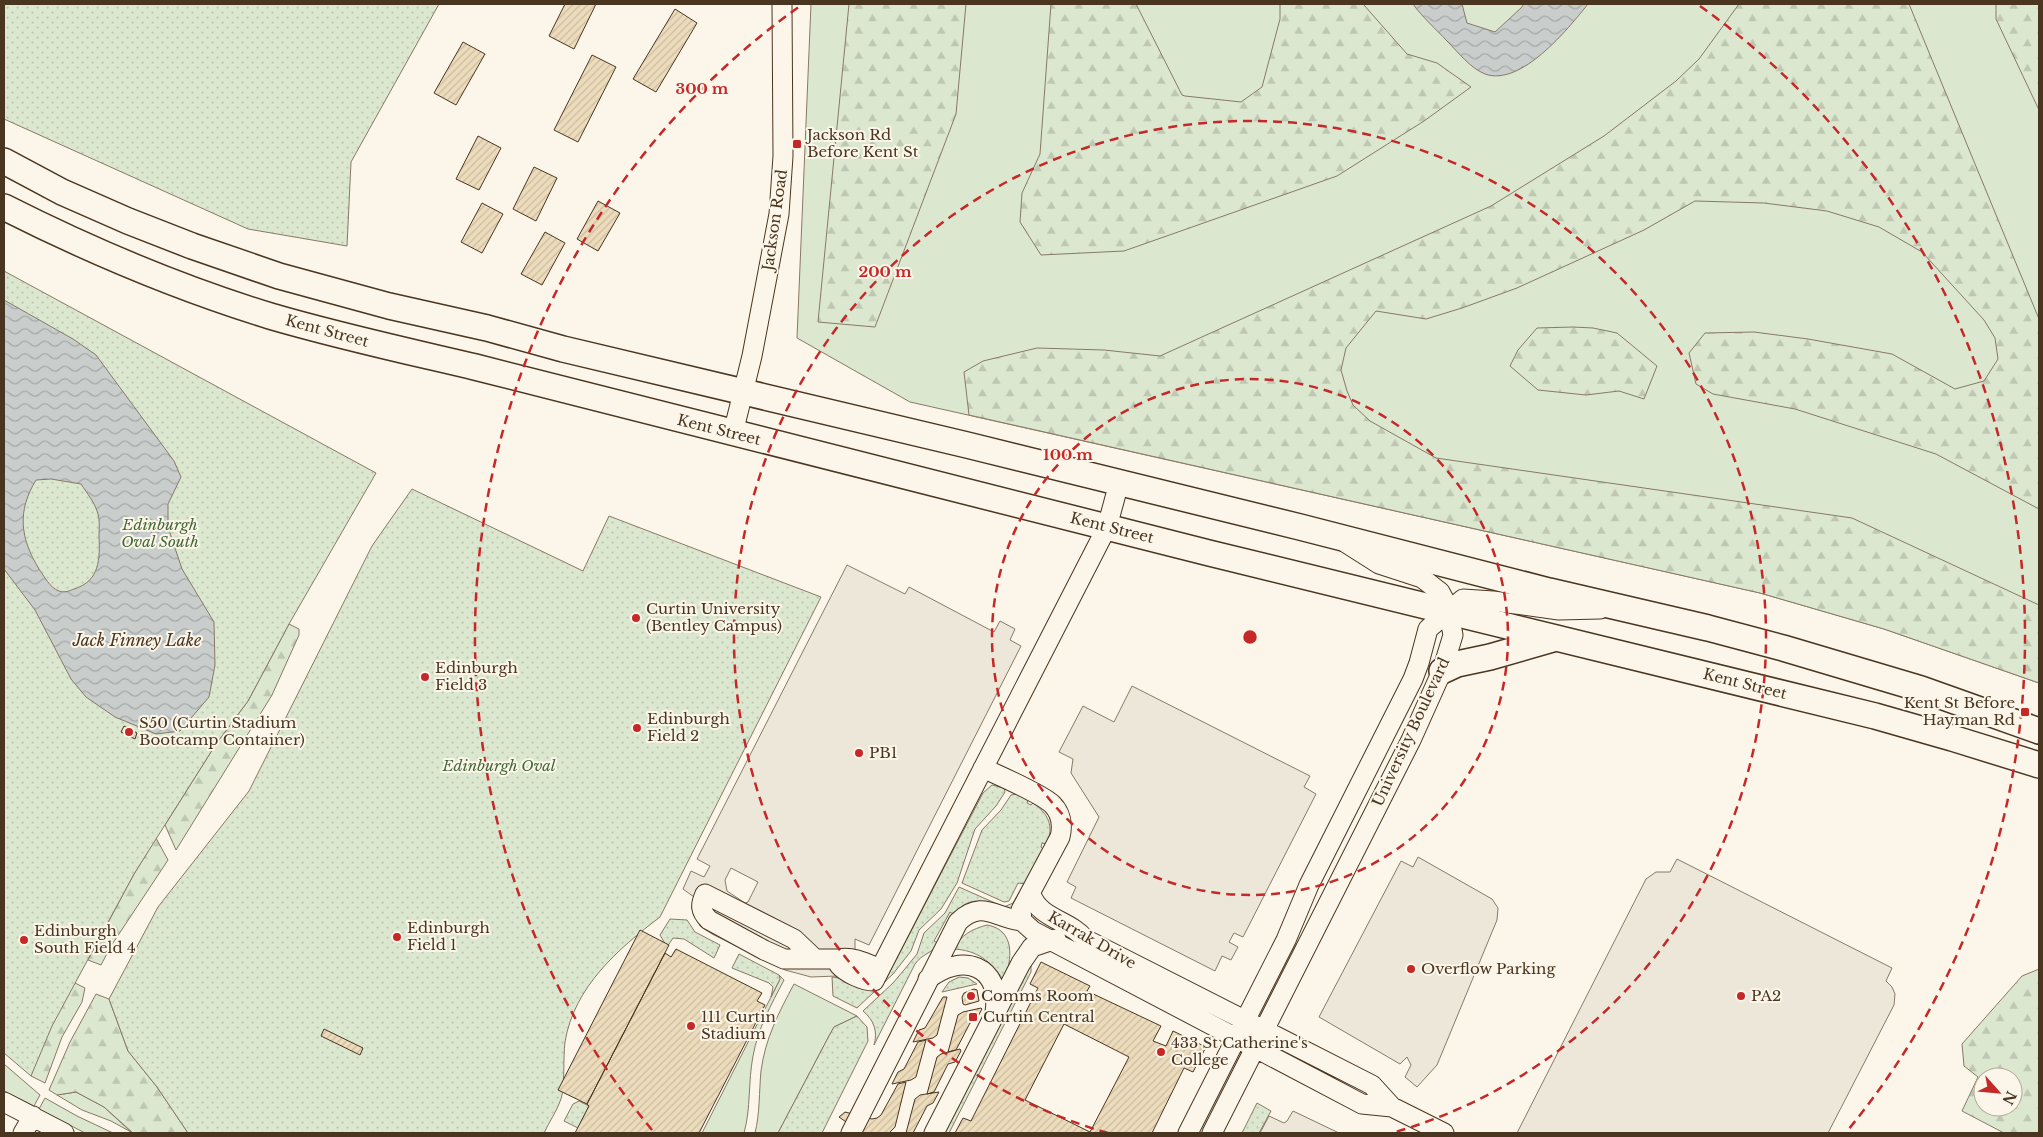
<svg xmlns="http://www.w3.org/2000/svg" width="2043" height="1137" font-family="'Libre Baskerville',serif">
<style>
.grass{fill:#dce7d0;stroke:#887966}
.forest{fill:url(#forest-firs);stroke:#887966;fill-rule:evenodd}
.park{fill:url(#park-dots);stroke:#887966}
.parking{fill:#ede7d9;stroke:#887966;fill-rule:evenodd}
.water{fill:url(#water-waves);stroke:#887966;fill-rule:evenodd}
.building{fill:url(#building-hatch);stroke:#4a3520;fill-rule:evenodd}
.lines{fill:none;stroke-linecap:round;stroke-linejoin:round}
.minor-casing{stroke:#4a3520;stroke-width:21}
.major-casing{stroke:#4a3520;stroke-width:28}
.minor{stroke:#fbf6e9;stroke-width:19}
.major{stroke:#fbf6e9;stroke-width:25}
.ring{fill:none;stroke:#c62828;stroke-width:2.5;stroke-dasharray:9 6}
.poi-dot{fill:#c62828;stroke:#fbf6e9;stroke-width:2}
.labels{text-anchor:middle;stroke-width:4;stroke-linejoin:round;paint-order:stroke}
.poi-label{font-size:15px;fill:#4a3520;stroke:#fbf6e9;text-anchor:start}
.street-label{font-size:15px;fill:#4a3520;stroke:#fbf6e9}
.park-label{font-size:15px;font-style:italic;fill:#436837;stroke:#fbf6e9}
.water-label{font-size:16px;font-style:italic;fill:#4a3520;stroke:#fbf6e9}
.centre{fill:#c62828;stroke:#fbf6e9;stroke-width:2.5}
.ring-label{font-size:15px;text-anchor:middle;font-weight:bold;fill:#c62828;stroke:#fbf6e9;stroke-width:4;stroke-linejoin:round;paint-order:stroke}
</style>
<defs>
<pattern id="forest-firs" width="22" height="20" patternUnits="userSpaceOnUse" patternTransform="scale(1.25)"><rect width="22" height="20" fill="#dce7d0"/><path d="M5 1l3.5 6h-7zM16 11l3.5 6h-7z" fill="#bec7b2"/></pattern>
<pattern id="park-dots" width="8" height="8" patternUnits="userSpaceOnUse" patternTransform="scale(1.25)"><rect width="8" height="8" fill="#dce7d0"/><path d="M2 2h.1M6 6h.1" fill="none" stroke="#bec7b2" stroke-width="1.8" stroke-linecap="round"/></pattern>
<pattern id="water-waves" width="16" height="10" patternUnits="userSpaceOnUse" patternTransform="scale(1.25)"><rect width="16" height="10" fill="#c9cecd"/><path d="M0 5q4-4 8 0t8 0" fill="none" stroke="#a5a8a6"/></pattern>
<pattern id="building-hatch" width="6" height="6" patternUnits="userSpaceOnUse" patternTransform="scale(1.25)"><rect width="6" height="6" fill="#ecdcbc"/><path d="M-1 1l2-2M0 6l6-6M5 7l2-2" fill="none" stroke="#ccbda1"/></pattern>
</defs>
<rect width="100%" height="100%" fill="#fbf6e9"/>
<path class="grass" d="M811,4h1228v679l-155,-54 -124,-36 -850,-191 -113,-64z
M779,975l5,5c-13,25 -26,48 -31,76 -5,26 -2,52 -9,77h-42l69,-136 9,-18z
M794,984l63,32 -23,11 -5,9 -51,97h-23c5,-20 4,-41 6,-62 4,-32 18,-59 33,-87z
M4,1064l36,31 -6,11 -30,-15z
M76,1092l28,15 27,25 -20,-11 -29,-11 -25,-15z
M45,1098l32,18 36,17h-28l-46,-24z"/>
<path class="forest" d="M849,4h117l-10,110 -81,213 -57,-5z
M1051,4h85l46,91 3,1 56,6 21,-15 18,-68v-15h83l44,50 30,9 34,24 -47,34 -87,55 -213,75 -83,4 -21,-33 2,-29 18,-39z
M1739,4h170l130,315v190l-103,-55 -141,-45 -82,-15 -17,-10 -7,-31 16,-20 49,-1 54,7 84,15 63,35 29,-8 14,-22 -3,-21 -11,-18 -62,-68 -43,-25 -52,-16 -63,-8 -69,-2 -51,29 -127,58 -55,20 -36,11 -50,-8 -30,37 -5,22 6,21 6,14 17,16 66,37 416,60 187,87v78l-155,-54 -124,-36 -791,-178 -5,-43 19,-11 54,-13 67,2 56,6 331,-150 113,-70 72,-55 23,-22z
M1996,4h43v106l-43,-91z
M1573,327l20,1 24,5 40,33 -13,33 -25,-8 -33,4 -48,-5 -28,-24 8,-16 19,-22z
M289,624l10,5v6l-27,60 -96,155 -11,-25 51,-81 32,-43z
M156,838l12,22 -57,86 -10,19 -13,-5 46,-86z
M2039,969v164h-35l-42,-22 16,-34 -14,-11 -2,-22 60,-68zM1983,1077h30v30h-30z
M69,980l16,8 -3,14 -20,35 -17,46 -14,-7 -26,-47z
M96,994l13,5 19,52 29,36 31,46h-55l-29,-26 -28,-15 -19,3 -8,-5 21,-48z"/>
<path class="park" d="M4,4h435l-88,158 -4,84 -99,-17 -244,-110z
M4,271l372,202 -87,151 -41,77 -32,43 -82,130 -82,152 -21,50 -27,-23z
M412,489l171,82 26,-55 212,81 -161,320c-42,32 -86,70 -95,125 -2,15 0,45 -4,57 -4,12 -12,23 -17,34h-356l-31,-46 -29,-36 -19,-52 49,-92 91,-116 123,-245z
M992,785l12,3 1,4 -9,14 -21,23 -18,54 -16,26 -22,21 -8,21 -18,23 -36,34 -24,-12 -1,-19 49,7 6,-7 96,-184z
M1017,794l11,6 -1,3 4,2 2,-2c15,10 22,24 13,41l-4,-1 -1,4 3,3 -17,34 -9,-1 -9,18 -5,1 -42,-19 20,-53 19,-20 10,-15z
M959,887l45,20 9,-4 7,-12 2,1 -9,16 -4,2c-21,-7 -39,-18 -55,5l-4,-3 -16,29 5,3c-7,9 -17,10 -24,20l-41,81c4,-13 0,-25 -11,-34l30,-28 11,-13 13,-16 7,-21 21,-20z
M670,919l17,1 8,12 25,13 -6,13 -30,-19 -11,-1 -6,9 -7,-12z
M987,925c29,5 25,35 17,56 -13,-20 -27,-31 -51,-32 8,-14 19,-20 34,-24z
M739,954l40,21 1,4 -9,18 2,-10 -4,-4 -37,-15z
M1031,961v11l-82,161h-7z
M959,977l9,1 9,6 -35,8 7,-10z
M857,1016l10,11 1,14 -46,92h-44l51,-97 5,-9z
M579,1101l10,5 -11,22 -14,-7 9,-17z
M1257,1103l14,8 -12,22h-17z"/>
<path class="parking" d="M847,565l58,29 4,-7 85,45 6,-11 15,8 -5,11 11,6 -152,299 -14,-6v13l19,5 4,-3 -16,32 -25,-10 -26,1 -26,-7 -73,-36 -12,-8 -8,-18 2,-11 -11,-8 8,-18 13,6 6,-11 -13,-7zM731,868l27,14 -10,20 -3,1 -18,-12 -2,-11z
M1132,686l178,90 -6,11 12,7 -73,143 -9,-4 -5,9 9,5 -7,13 -9,-4 -7,15 -144,-73 5,-11 -9,-5 32,-65 -28,-44 2,-14 -14,-7 24,-46 31,16z
M1418,857l74,42 6,9 -1,12 -60,145 -20,22 -12,-10 6,-12 -4,-8 -7,7 -81,-47 82,-156 12,6z
M1677,859l215,109 -6,13 6,6 3,7 -1,11 -66,128h-311l129,-254 10,-7h14z
M1293,1111l46,22h-79l9,-17 15,7 3,-2z"/>
<path class="water" d="M1413,4h49l5,19 28,9 26,-24 3,-4h64c-20,25 -67,83 -103,70 -15,-6 -27,-22 -38,-33 -11,-12 -25,-24 -34,-37z
M4,300l69,39 23,16 78,106 7,16 -13,27v23l14,42 32,53 1,43 -6,32 -29,34 -24,3 -41,-17 -29,-20 -15,-18 -36,-69 -31,-41zM51,479l30,5c6,9 14,19 17,30 2,6 1,15 1,22 1,23 1,45 -25,53 -5,2 -9,4 -15,2 -9,-3 -15,-15 -20,-22 -19,-31 -22,-58 -3,-89z"/>
<path class="building" d="M565,4h31l-22,45 -25,-13z
M675,9l22,14 -41,69 -23,-13z
M463,42l22,12 -29,51 -22,-12z
M592,55l24,12 -38,75 -24,-12z
M478,136l23,12 -22,42 -23,-11z
M534,167l23,11 -21,43 -23,-12z
M598,201l22,12 -22,38 -21,-12z
M482,203l21,11 -21,39 -21,-11z
M545,232l20,11 -23,42 -21,-11z
M124,726l13,7 -2,6 -14,-7z
M640,930l29,15 -82,159 -29,-14z
M676,949l86,44 -5,8 8,4 -66,128h-124l14,-27 -2,-2 78,-151 6,4z
M1041,962l49,24 -3,5 74,35 -8,15 13,5 7,-15 33,16 -13,25 -9,-4 -32,65h-197l8,-15 8,3 67,-133 -8,-4zM1064,1024l65,33 -39,75 -65,-32z
M974,989l3,1 2,11 -14,4 -2,-1 -1,-7 2,-4z
M943,997h4l-10,38 -4,3 -20,4 6,-12 6,-2z
M981,1008l1,1 -6,11 -6,3 -14,27 -8,2 10,-37 5,-3z
M324,1029l39,19 -3,7 -39,-19z
M926,1040l-10,37 -5,3 -19,4 6,-12 6,-3 14,-27z
M960,1049l1,2 -6,11 -7,2 -14,28 -7,2 10,-37 4,-3z
M906,1082l-11,45 -6,6h-27l-23,-16 6,-5 27,7 5,-1 4,-3 17,-31z
M939,1092l-6,11 -6,3 -14,27h-7l9,-34 5,-4z"/>
<g class="lines">
<defs>
<path id="minor" d="M733,433l19,-77 27,-142 4,-58 -1,-152
M983,768c17,8 57,25 69,36 9,9 11,21 8,33l-39,73 1,11 11,10 329,173 30,3 52,26
M1031,894c8,25 39,26 54,45l287,146 20,22
M814,958l-20,-19 -89,-45c-5,11 -5,17 4,26l55,30 20,9h54
M880,969c-14,-6 -27,-13 -42,-10l1,6c7,8 24,16 35,16l233,-454 12,-44
M928,979c34,-27 74,-14 67,33
M4,1102l60,31
M23,1133l10,-17
M851,1133l107,-211c24,-23 37,-4 64,-1
M934,1133l87,-170 11,-16 24,-8
M1188,1133l98,-193 23,-55 104,-206 6,-16 9,-34 35,-30 30,2 66,9 41,-1
M1212,1133l199,-393 31,-69 11,-36 -6,-30 -7,-13 -18,-14 -43,-14 -33,-21"/>
<path id="major" d="M4,161l58,31 66,29 64,25 87,30 110,30 98,22 76,21 404,96 333,82 249,64 159,37 75,20 138,41 118,42
M4,207c85,43 175,81 266,109 68,20 137,35 205,51l734,186 666,163 77,22 87,27
M1442,671l15,-7 33,-7 66,-19"/>
</defs>
<use href="#minor" class="minor-casing"/>
<use href="#major" class="major-casing"/>
<use href="#minor" class="minor"/>
<use href="#major" class="major"/>
</g>
<g class="ring">
<circle cx="1250" cy="637" r="258"/>
<path d="M1108 1133A516 516 0 1 1 1392 1133"/>
<path d="M652 1130A775 775 0 0 1 800 6M1700 6A775 775 0 0 1 1848 1130"/>
</g>
<g class="poi-dot">
<rect x="792" y="139" width="10" height="10" rx="2.5"/>
<circle cx="636" cy="618" r="5"/>
<circle cx="425" cy="677" r="5"/>
<rect x="2020" y="707" width="10" height="10" rx="2.5"/>
<circle cx="637" cy="728" r="5"/>
<circle cx="129" cy="732" r="5"/>
<circle cx="859" cy="753" r="5"/>
<circle cx="397" cy="937" r="5"/>
<circle cx="24" cy="940" r="5"/>
<circle cx="1411" cy="969" r="5"/>
<circle cx="971" cy="996" r="5"/>
<circle cx="1741" cy="996" r="5"/>
<rect x="968" y="1012" width="10" height="10" rx="2.5"/>
<circle cx="691" cy="1026" r="5"/>
<circle cx="1161" cy="1052" r="5"/>
</g>
<g class="labels">
<g class="poi-label">
<text x="807" y="140">Jackson Rd<tspan x="807" dy="17">Before Kent St</tspan></text>
<text x="646" y="614">Curtin University<tspan x="646" dy="17">(Bentley Campus)</tspan></text>
<text x="435" y="673">Edinburgh<tspan x="435" dy="17">Field 3</tspan></text>
<text x="2015" y="708" text-anchor="end">Kent St Before<tspan x="2015" dy="17">Hayman Rd</tspan></text>
<text x="647" y="724">Edinburgh<tspan x="647" dy="17">Field 2</tspan></text>
<text x="139" y="728">S50 (Curtin Stadium<tspan x="139" dy="17">Bootcamp Container)</tspan></text>
<text x="869" y="758">PB1</text>
<text x="407" y="933">Edinburgh<tspan x="407" dy="17">Field 1</tspan></text>
<text x="34" y="936">Edinburgh<tspan x="34" dy="17">South Field 4</tspan></text>
<text x="1421" y="974">Overflow Parking</text>
<text x="981" y="1001">Comms Room</text>
<text x="1751" y="1001">PA2</text>
<text x="701" y="1022">111 Curtin<tspan x="701" dy="17">Stadium</tspan></text>
<text x="983" y="1022">Curtin Central</text>
<text x="1171" y="1048">433 St Catherine's<tspan x="1171" dy="17">College</tspan></text>
</g>
<g class="street-label">
<text transform="translate(775 220) rotate(-82)" y="5">Jackson Road</text>
<text transform="translate(327 331) rotate(15)" y="5">Kent Street</text>
<text transform="translate(719 430) rotate(14)" y="5">Kent Street</text>
<text transform="translate(1112 528) rotate(14)" y="5">Kent Street</text>
<text transform="translate(1745 684) rotate(14)" y="5">Kent Street</text>
<text transform="translate(1411 732) rotate(-65)" y="5">University Boulevard</text>
<text transform="translate(1092 940) rotate(30)" y="5">Karrak Drive</text>
</g>
<g class="park-label">
<text x="160" y="530">Edinburgh<tspan x="160" dy="17">Oval South</tspan></text>
<text x="499" y="771">Edinburgh Oval</text>
</g>
<g class="water-label">
<text x="137" y="646">Jack Finney Lake</text>
</g>
</g>
<circle cx="1250" cy="637" r="8" class="centre"/>
<g class="ring-label">
<text x="702" y="94">300 m</text>
<text x="885" y="277">200 m</text>
<text x="1068" y="460">100 m</text>
</g>
<rect width="2043" height="1137" fill="none" stroke="#4a3520" stroke-width="10"/>
<g transform="translate(1998 1092) rotate(117)"><circle r="24" fill="#fbf6e9" stroke="#b4a999"/>
<path d="M0-4L9 19L0 12L-9 19Z" fill="#c62828"/>
<text y="-8" font-size="14" font-weight="bold" text-anchor="middle" fill="#4a3520">N</text>
</g>
</svg>
